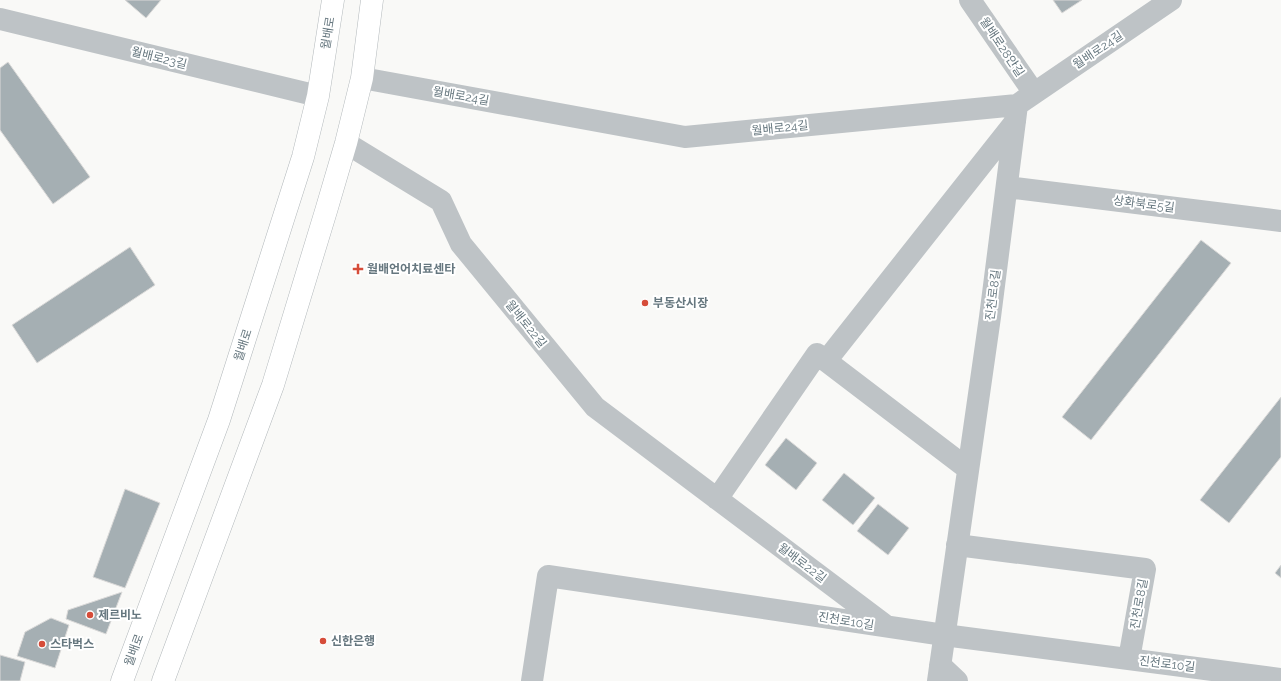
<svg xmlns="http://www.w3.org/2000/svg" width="1281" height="681" font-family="Raleway,'Noto Sans KR',sans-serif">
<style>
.building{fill:#a5afb3;stroke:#dbdad9}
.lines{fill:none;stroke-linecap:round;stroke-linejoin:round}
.major-casing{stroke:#b2b8bb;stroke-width:23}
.minor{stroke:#bec3c6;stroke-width:22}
.major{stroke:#fff;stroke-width:22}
.poi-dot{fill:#d64c39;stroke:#fff;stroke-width:1.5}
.labels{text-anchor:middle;stroke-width:4;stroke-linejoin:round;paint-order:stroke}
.street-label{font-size:12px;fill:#66777f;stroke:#fff}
.poi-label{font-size:12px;font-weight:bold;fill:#66777f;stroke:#fff;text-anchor:start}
</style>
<rect width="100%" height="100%" fill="#f9f9f7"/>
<path class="building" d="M125,0h36l-15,18z
M1053,0h29l-20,13z
M8,62l82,115 -37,27 -53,-74v-62z
M1201,240l30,23 -140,177 -29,-23z
M130,247l25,38 -118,78 -25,-38z
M1281,397v60l-52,66 -29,-23z
M786,438l31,25 -21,27 -31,-25z
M844,473l31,25 -22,27 -31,-25z
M125,489l35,14 -35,85 -32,-11z
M878,504l31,24 -21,27 -31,-24z
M1281,565v13l-6,-5z
M122,592l-16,42 -40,-15 2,-9z
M51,618l18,7 -14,43 -38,-12 8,-24z
M0,655l25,7 -5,19h-20z"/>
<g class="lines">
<defs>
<path id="major" d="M122,681l97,-261 84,-263 15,-61 15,-96
M163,681l110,-296 53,-174 20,-68 16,-65 10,-78"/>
</defs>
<use href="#major" class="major-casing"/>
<path class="minor" d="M970,0l64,93
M0,19l318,77
M362,78l323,59 332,-32 154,-105
M346,143l95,58 20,43 134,163 290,218
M1007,187l274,34
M826,361l189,-239
M717,499l100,-145 151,115
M957,545l188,24 -16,90
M940,665l17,16
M532,681l16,-105 396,59 337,44
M938,681l52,-364 27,-212"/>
<use href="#major" class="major"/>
</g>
<g class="poi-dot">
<path d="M356 263h4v4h4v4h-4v4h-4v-4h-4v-4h4z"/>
<circle cx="645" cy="303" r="4"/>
<circle cx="90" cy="615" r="4"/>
<circle cx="323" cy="641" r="4"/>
<circle cx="42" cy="644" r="4"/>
</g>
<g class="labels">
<g class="street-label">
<text transform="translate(328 33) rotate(-81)" y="4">월배로</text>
<text transform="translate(1002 47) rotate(56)" y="4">월배로28안길</text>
<text transform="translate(1098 50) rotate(-34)" y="4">월배로24길</text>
<text transform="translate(159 58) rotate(14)" y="4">월배로23길</text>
<text transform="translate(461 96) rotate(10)" y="4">월배로24길</text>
<text transform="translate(780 128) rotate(-6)" y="4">월배로24길</text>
<text transform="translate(1144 204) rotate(7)" y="4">상화북로5길</text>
<text transform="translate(993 295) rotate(-83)" y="4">진천로8길</text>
<text transform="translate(526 324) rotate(51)" y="4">월배로22길</text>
<text transform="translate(243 345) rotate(-72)" y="4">월배로</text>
<text transform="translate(802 563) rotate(37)" y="4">월배로22길</text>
<text transform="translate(1139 604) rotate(-80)" y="4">진천로8길</text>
<text transform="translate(846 621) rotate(9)" y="4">진천로10길</text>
<text transform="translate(134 650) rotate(-70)" y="4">월배로</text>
<text transform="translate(1167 664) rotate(7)" y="4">진천로10길</text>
</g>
<g class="poi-label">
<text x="367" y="273">월배언어치료센타</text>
<text x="653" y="307">부동산시장</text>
<text x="98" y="619">제르비노</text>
<text x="331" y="645">신한은행</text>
<text x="50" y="648">스타벅스</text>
</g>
</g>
</svg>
